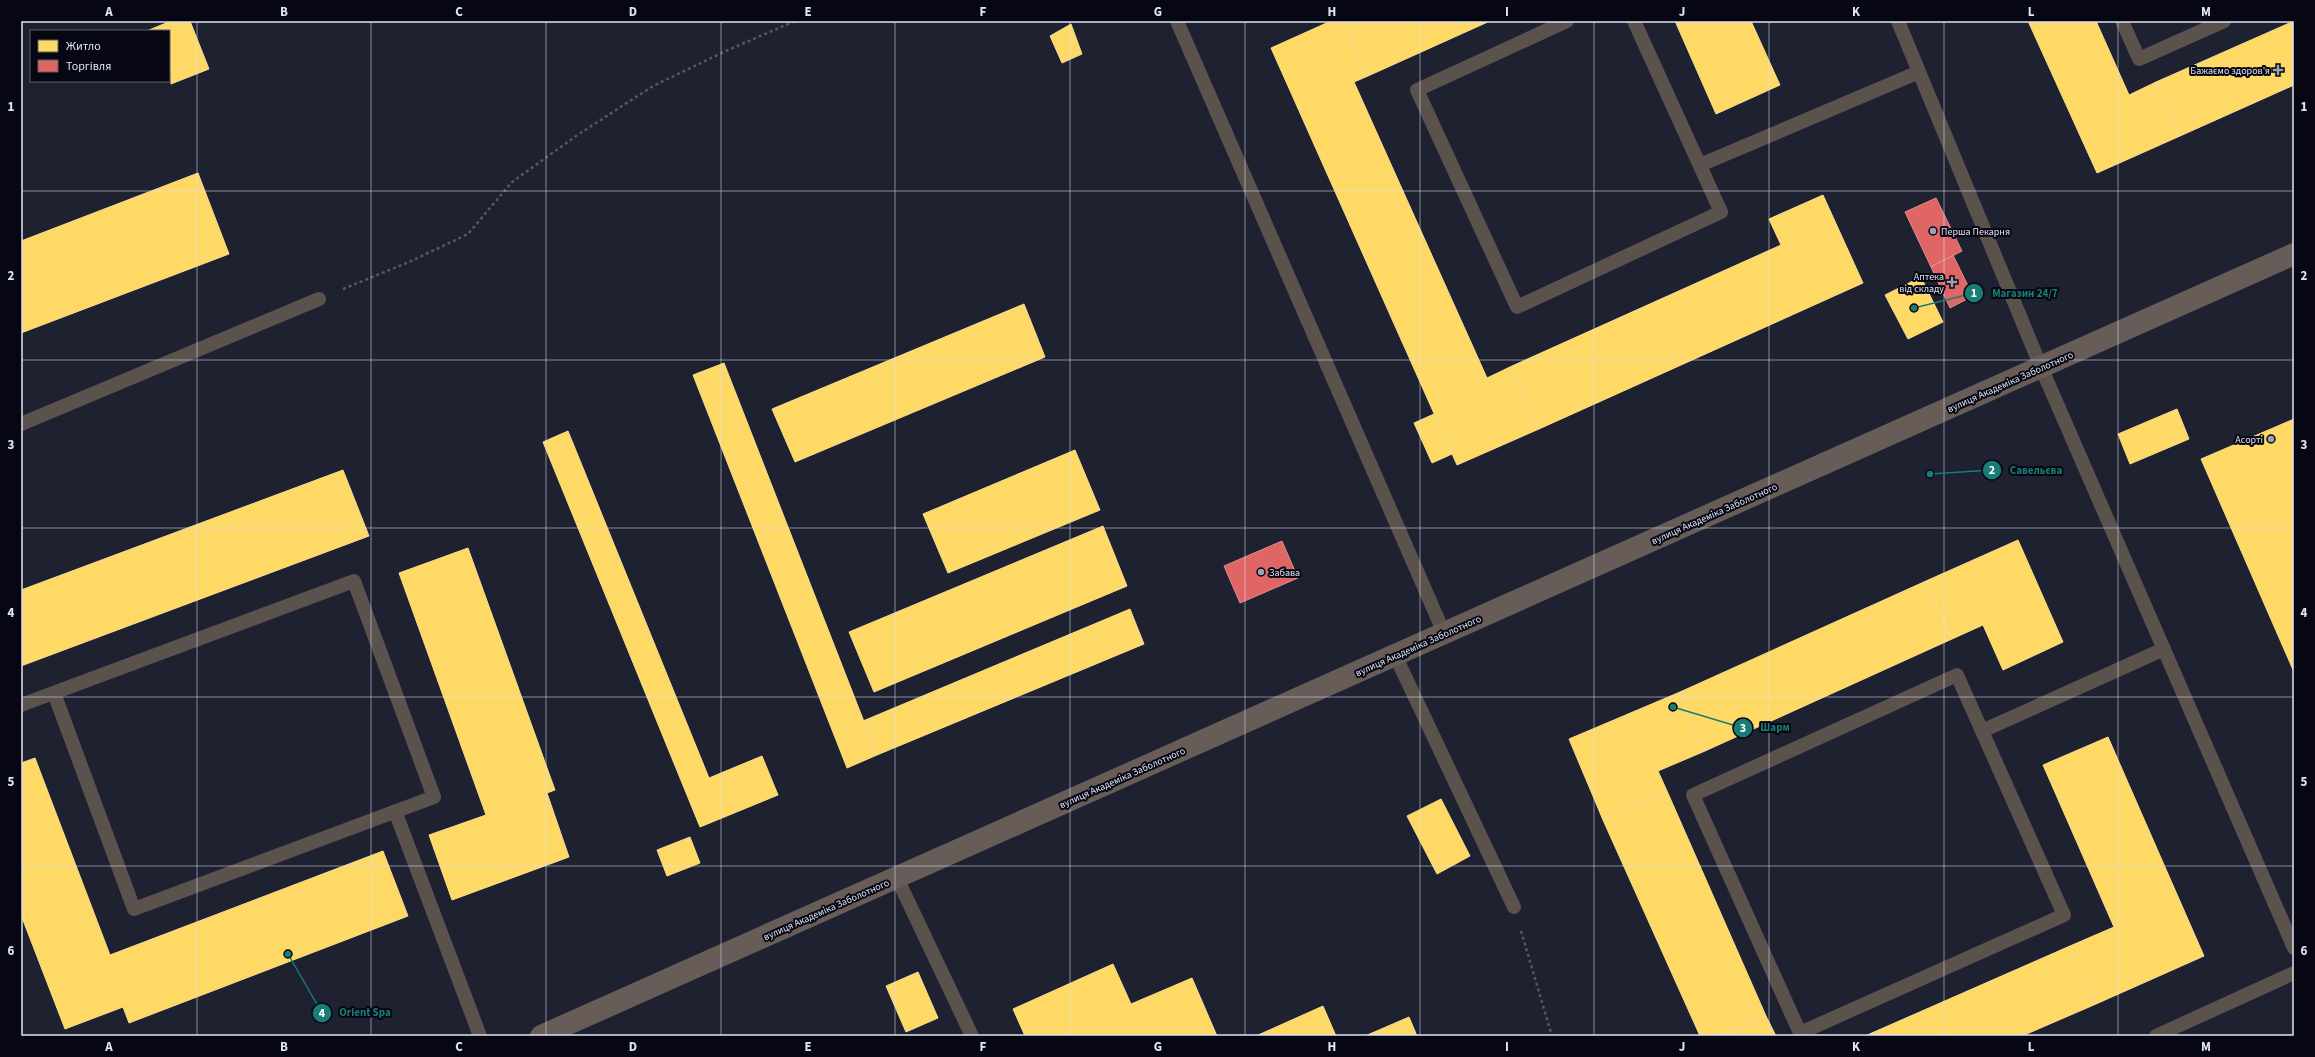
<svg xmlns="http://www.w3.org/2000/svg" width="2315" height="1057" font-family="'Source Sans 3',sans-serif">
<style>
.homes{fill:#ffd966;stroke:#f6dc91}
.shops{fill:#e06666;stroke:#e08c91}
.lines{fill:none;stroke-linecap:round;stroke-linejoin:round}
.path{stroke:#5a575a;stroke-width:2.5;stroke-dasharray:3 3;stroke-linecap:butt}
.service{stroke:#5b524e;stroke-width:14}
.primary{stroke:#675c58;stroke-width:22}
.grid{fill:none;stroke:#e0e4f6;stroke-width:1;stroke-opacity:0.55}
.poi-dot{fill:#9ca0b0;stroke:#060712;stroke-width:1.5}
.labels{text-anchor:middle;stroke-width:4;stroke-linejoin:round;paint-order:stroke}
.poi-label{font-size:10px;fill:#e0e4f6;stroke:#060712;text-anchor:end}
.street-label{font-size:10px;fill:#e0e4f6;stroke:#060712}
.leader{fill:none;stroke:#197c75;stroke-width:1.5}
.callout-dot{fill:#197c75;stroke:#060712;stroke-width:1.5}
.mark-label{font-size:12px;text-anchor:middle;font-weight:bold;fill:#fff}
.callout-label{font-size:11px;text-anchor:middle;font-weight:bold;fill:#197c75;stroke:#060712;stroke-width:4;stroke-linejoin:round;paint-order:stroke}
.neatline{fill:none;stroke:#e0e4f6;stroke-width:1.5}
.grid-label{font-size:13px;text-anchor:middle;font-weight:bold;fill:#e0e4f6}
</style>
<rect width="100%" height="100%" fill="#1e212f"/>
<path class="homes" d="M171,21h19l19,48 -38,15 -2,-53 -20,-1z
M1331,21h13l24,55 -14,6 133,296 25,-12 27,63 -82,36 -186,-417z
M1344,21h146l-122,55z
M1675,21h76l29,64 -64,29z
M2028,21h68l33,74 27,-13 24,54 -83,37z
M2294,21v64l-114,51 -24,-54z
M1071,24l11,30 -20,9 -12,-27z
M198,173l31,81 -208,79v-92z
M1823,195l40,88 -324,146 -27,-63 269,-121 -12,-26z
M1921,277l22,45 -35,17 -23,-44z
M1024,304l21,53 -250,105 -23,-53z
M724,363l153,392 -30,13 -154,-393z
M2177,409l12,30 -59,25 -12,-30z
M1434,414l18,40 -20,9 -18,-40z
M2294,419v253l-93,-213z
M568,431l141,347 53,-22 16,39 -78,32 -157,-385z
M1075,450l25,60 -152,63 -25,-59z
M343,470l26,66 -348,130v-76z
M1103,526l24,60 -253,106 -25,-60z
M2018,540l45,102 -60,28 -20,-45 -31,14 -26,-58z
M468,548l87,242 -8,3 22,64 -117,43 -23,-65 57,-20 -87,-242z
M1926,581l26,58 -247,112 -25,-59z
M1130,609l14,35 -267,111 -14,-34z
M1680,692l25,59 -47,20 9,20 -64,29 -34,-81z
M2108,737l96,219 -108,48 -26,-58 44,-19 -71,-162z
M35,758l75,197 273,-104 25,65 -279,107 -6,-16 -58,22 -44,-114v-152z
M1667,791l99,225 -45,20h-21l-97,-216z
M1441,799l29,57 -33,18 -30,-58z
M690,837l10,26 -33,13 -10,-26z
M2070,946l26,58 -74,32h-157z
M1113,964l18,40 61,-26 25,58h-192l-12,-27z
M918,972l20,46 -32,14 -20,-46z
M1323,1006l13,30h-80z
M1766,1016l10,20h-55z
M1409,1017l8,19h-52z"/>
<path class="shops" d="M1936,198l26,53 -31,16 -26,-55z
M1953,255l20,41 -23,12 -19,-41z
M1282,541l16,37 -58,25 -16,-37z"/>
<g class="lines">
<path class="path" d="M343,289l66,-27 59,-28 44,-52 64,-46 77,-50 75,-36 67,-29
M1521,931l31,105"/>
<path class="service" d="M1177,21l267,612
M1567,21l-150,69 100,217 204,-95 -87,-191
M1898,21l143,346 253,581
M2122,21l17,38 85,-38
M1700,165l219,-93
M21,424l298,-125
M1395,655l119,252
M1957,675l107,240 -264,118 -107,-238z
M21,705l333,-124 80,216 -300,112 -80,-216
M1982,731l182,-82
M395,811l85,225
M897,878l75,158
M2156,1036l138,-63"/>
<path class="primary" d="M541,1036l1753,-782"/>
</g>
<path class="grid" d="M197,21v1015M371,21v1015M546,21v1015M721,21v1015M895,21v1015M1070,21v1015M1245,21v1015M1420,21v1015M1594,21v1015M1769,21v1015M1944,21v1015M2118,21v1015M21,191h2273M21,360h2273M21,528h2273M21,697h2273M21,866h2273"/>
<g class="poi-dot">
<path d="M2276 64h4v4h4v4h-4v4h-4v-4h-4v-4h4z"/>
<circle cx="1933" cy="231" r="4"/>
<path d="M1950 276h4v4h4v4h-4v4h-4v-4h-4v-4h4z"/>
<circle cx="2271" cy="439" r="4"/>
<circle cx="1261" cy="572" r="4"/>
</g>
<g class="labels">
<g class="poi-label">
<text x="2270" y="74">Бажаємо здоров'я</text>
<text x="1941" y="235" text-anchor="start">Перша Пекарня</text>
<text x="1944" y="280">Аптека<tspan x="1944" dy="12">від складу</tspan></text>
<text x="2263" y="443">Асортi</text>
<text x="1269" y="576" text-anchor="start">Забава</text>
</g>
<g class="street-label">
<text transform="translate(2010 381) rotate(-24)" y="4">вулиця Академіка Заболотного</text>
<text transform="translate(1714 513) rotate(-24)" y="4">вулиця Академіка Заболотного</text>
<text transform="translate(1418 645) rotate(-24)" y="4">вулиця Академіка Заболотного</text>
<text transform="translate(1122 777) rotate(-24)" y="4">вулиця Академіка Заболотного</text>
<text transform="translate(826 909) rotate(-24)" y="4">вулиця Академіка Заболотного</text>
</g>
</g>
<path class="leader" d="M1914 308L1974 293M1930 474L1992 470M1673 707L1743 728M288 954L322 1013"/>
<g class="callout-dot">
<circle cx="1914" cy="308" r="4"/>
<circle cx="1930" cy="474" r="4"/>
<circle cx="1673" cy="707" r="4"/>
<circle cx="288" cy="954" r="4"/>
<circle cx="1974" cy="293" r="10"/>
<circle cx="1992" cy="470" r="10"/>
<circle cx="1743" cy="728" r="10"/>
<circle cx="322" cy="1013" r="10"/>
</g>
<g class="mark-label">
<text x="1974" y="297">1</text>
<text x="1992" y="474">2</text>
<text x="1743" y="732">3</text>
<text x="322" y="1017">4</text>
</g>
<g class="callout-label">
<text x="2025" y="297">Магазин 24/7</text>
<text x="2036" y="474">Савельєва</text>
<text x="1775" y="731">Шарм</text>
<text x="365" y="1016">Orient Spa</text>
</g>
<rect width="2315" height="1057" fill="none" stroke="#060712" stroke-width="44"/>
<rect x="30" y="30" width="140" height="52" fill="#060712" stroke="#5d5f6d"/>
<rect x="38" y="40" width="20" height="12" fill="#ffd966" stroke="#5d5f6d"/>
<text x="66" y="50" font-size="12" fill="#e0e4f6">Житло</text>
<rect x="38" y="60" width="20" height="12" fill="#e06666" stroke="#5d5f6d"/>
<text x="66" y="70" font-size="12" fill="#e0e4f6">Торгівля</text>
<rect x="22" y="22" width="2271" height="1013" class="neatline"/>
<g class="grid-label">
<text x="109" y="16">A</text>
<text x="284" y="16">B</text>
<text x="459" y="16">C</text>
<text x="633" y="16">D</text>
<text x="808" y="16">E</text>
<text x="983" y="16">F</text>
<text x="1158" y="16">G</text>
<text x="1332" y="16">H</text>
<text x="1507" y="16">I</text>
<text x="1682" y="16">J</text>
<text x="1856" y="16">K</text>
<text x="2031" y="16">L</text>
<text x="2206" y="16">M</text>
<text x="11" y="111">1</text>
<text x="2304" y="111">1</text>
<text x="11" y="280">2</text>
<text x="2304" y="280">2</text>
<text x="11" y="449">3</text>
<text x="2304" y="449">3</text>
<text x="11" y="617">4</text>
<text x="2304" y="617">4</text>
<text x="11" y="786">5</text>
<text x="2304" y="786">5</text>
<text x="11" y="955">6</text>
<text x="2304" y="955">6</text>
<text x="109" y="1051">A</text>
<text x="284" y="1051">B</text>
<text x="459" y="1051">C</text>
<text x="633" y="1051">D</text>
<text x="808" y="1051">E</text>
<text x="983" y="1051">F</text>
<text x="1158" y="1051">G</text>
<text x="1332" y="1051">H</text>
<text x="1507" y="1051">I</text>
<text x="1682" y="1051">J</text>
<text x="1856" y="1051">K</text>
<text x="2031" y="1051">L</text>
<text x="2206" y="1051">M</text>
</g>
</svg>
